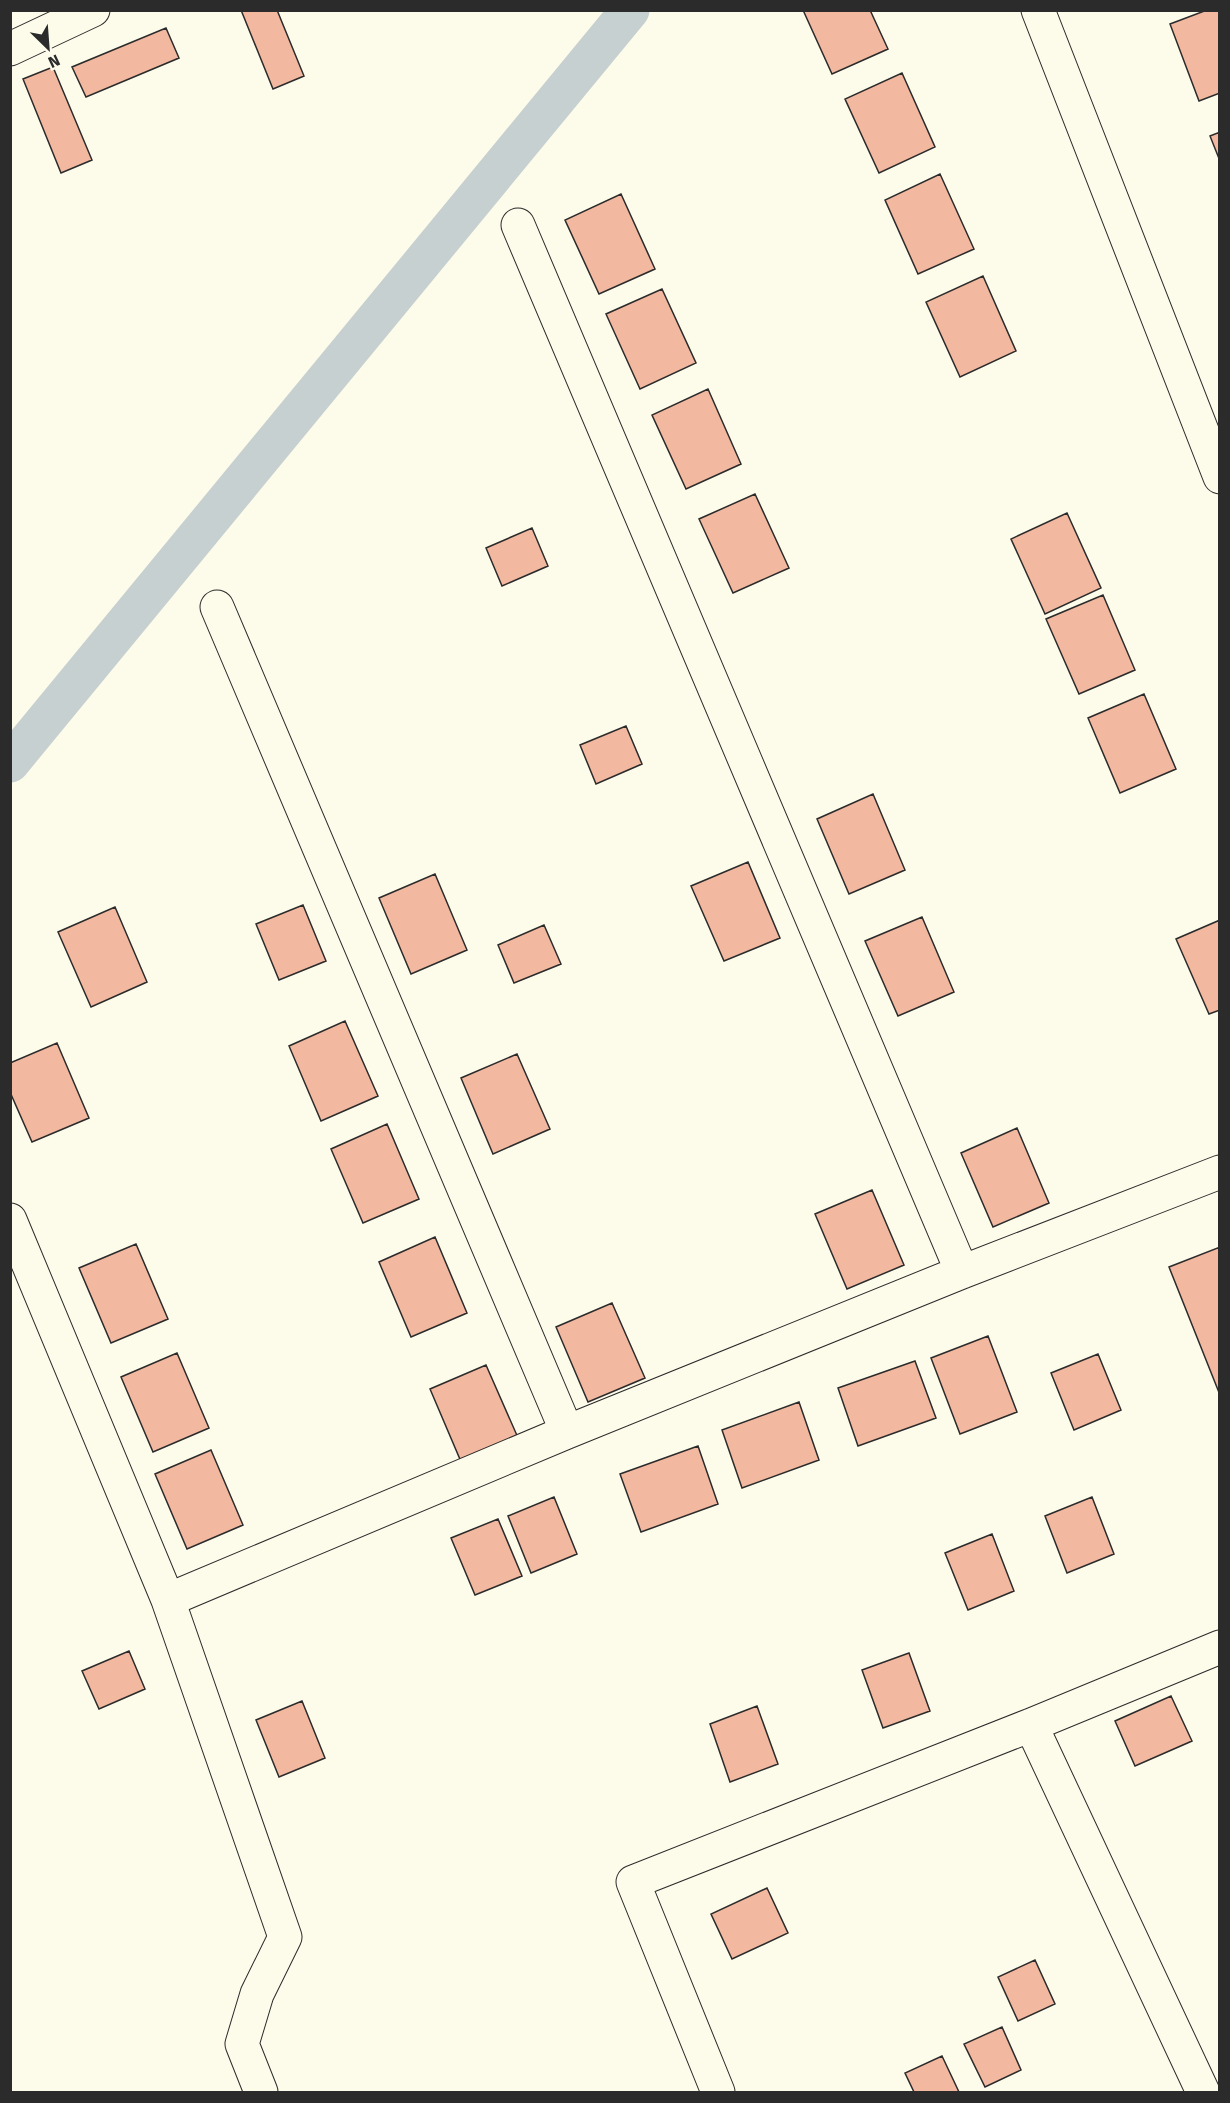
<svg xmlns="http://www.w3.org/2000/svg" width="1230" height="2103" font-family="'Fira Sans',sans-serif">
<style>
.lines{fill:none;stroke-linecap:round;stroke-linejoin:round}
.canal{stroke:#c7d0d0;stroke-width:39}
.building{fill:#f2b8a0;stroke:#2b2b2b;stroke-width:1.5}
.minor-casing{stroke:#2b2b2b;stroke-width:35}
.minor{stroke:#fdfbea;stroke-width:33}
</style>
<rect width="100%" height="100%" fill="#fdfbea"/>
<g class="lines">
<path class="canal" d="M10,763l620,-753"/>
</g>
<path class="building" d="M241,10h36l27,66 -31,13z
M803,10h67l18,39 -56,25z
M1207,10h13v83l-21,8 -29,-77z
M166,28l13,30 -93,39 -14,-30z
M53,67l39,93 -31,13 -38,-94z
M902,73l33,74 -56,26 -34,-74z
M1220,132v29l-10,-25z
M940,174l34,75 -56,25 -33,-74z
M621,194l34,75 -56,25 -34,-74z
M983,276l33,75 -56,26 -34,-75z
M662,289l34,74 -56,26 -34,-75z
M708,389l33,75 -55,25 -34,-74z
M755,494l34,74 -56,25 -34,-74z
M1067,513l34,75 -56,26 -34,-75z
M532,528l16,38 -46,20 -16,-38z
M1103,595l32,75 -56,24 -33,-75z
M1144,694l32,75 -56,24 -32,-75z
M626,726l16,38 -46,20 -16,-39z
M873,794l32,76 -56,24 -32,-75z
M748,862l32,76 -56,23 -33,-75z
M435,874l32,76 -56,24 -32,-76z
M303,905l23,56 -47,19 -23,-56z
M115,907l32,75 -56,25 -33,-75z
M922,917l32,75 -56,24 -33,-75z
M1220,920v90l-11,4 -33,-75z
M544,925l17,39 -47,19 -16,-38z
M345,1021l33,75 -57,25 -32,-75z
M57,1043l32,75 -57,24 -22,-50v-29z
M517,1054l33,75 -57,25 -32,-76z
M387,1124l32,75 -56,24 -32,-74z
M1017,1128l32,75 -56,24 -32,-74z
M872,1190l32,75 -57,24 -32,-75z
M435,1237l32,76 -56,24 -32,-75z
M136,1244l32,75 -57,24 -32,-75z
M1220,1247v148l-51,-128z
M612,1303l33,75 -57,24 -32,-75z
M988,1336l29,76 -57,22 -29,-76z
M177,1353l32,75 -56,24 -32,-75z
M1098,1354l23,56 -47,20 -23,-57z
M915,1361l21,57 -78,28 -20,-58z
M486,1365l33,75 -57,24 -32,-75z
M799,1402l20,58 -77,28 -20,-58z
M698,1446l20,58 -77,28 -21,-58z
M211,1450l32,75 -56,24 -32,-75z
M554,1497l23,57 -46,19 -23,-57z
M1092,1497l22,57 -47,19 -22,-57z
M498,1519l24,57 -47,19 -24,-57z
M992,1534l22,57 -46,19 -23,-57z
M129,1651l16,38 -46,20 -17,-38z
M909,1653l21,58 -47,17 -21,-58z
M1171,1696l21,45 -57,25 -20,-45z
M302,1701l23,57 -46,19 -23,-57z
M757,1706l21,58 -48,18 -20,-58z
M767,1888l21,45 -56,26 -21,-45z
M1035,1960l20,44 -37,17 -20,-44z
M1002,2027l19,43 -36,17 -21,-43z
M942,2056l17,36h-45l-9,-19z"/>
<g class="lines">
<defs>
<path id="minor" d="M1038,10l182,467
M10,49l83,-39
M518,225l444,1047
M217,607l350,825
M10,1220l158,380 117,337 -28,57 -15,50 19,48
M168,1600l399,-168 395,-160 258,-100
M1031,1725l172,367
M718,2092l-85,-210 398,-157 189,-78"/>
</defs>
<use href="#minor" class="minor-casing"/>
<use href="#minor" class="minor"/>
</g>
<rect width="1230" height="2103" fill="none" stroke="#2b2b2b" stroke-width="24"/>
<g transform="translate(48 48) rotate(155)" stroke="#fdfbea" stroke-width="4.5" paint-order="stroke">
<path d="M0-4.5L10 22L0 15L-10 22Z" fill="#2b2b2b"/>
<text y="-9" font-size="16" font-weight="bold" text-anchor="middle" fill="#2b2b2b">N</text>
</g>
</svg>
